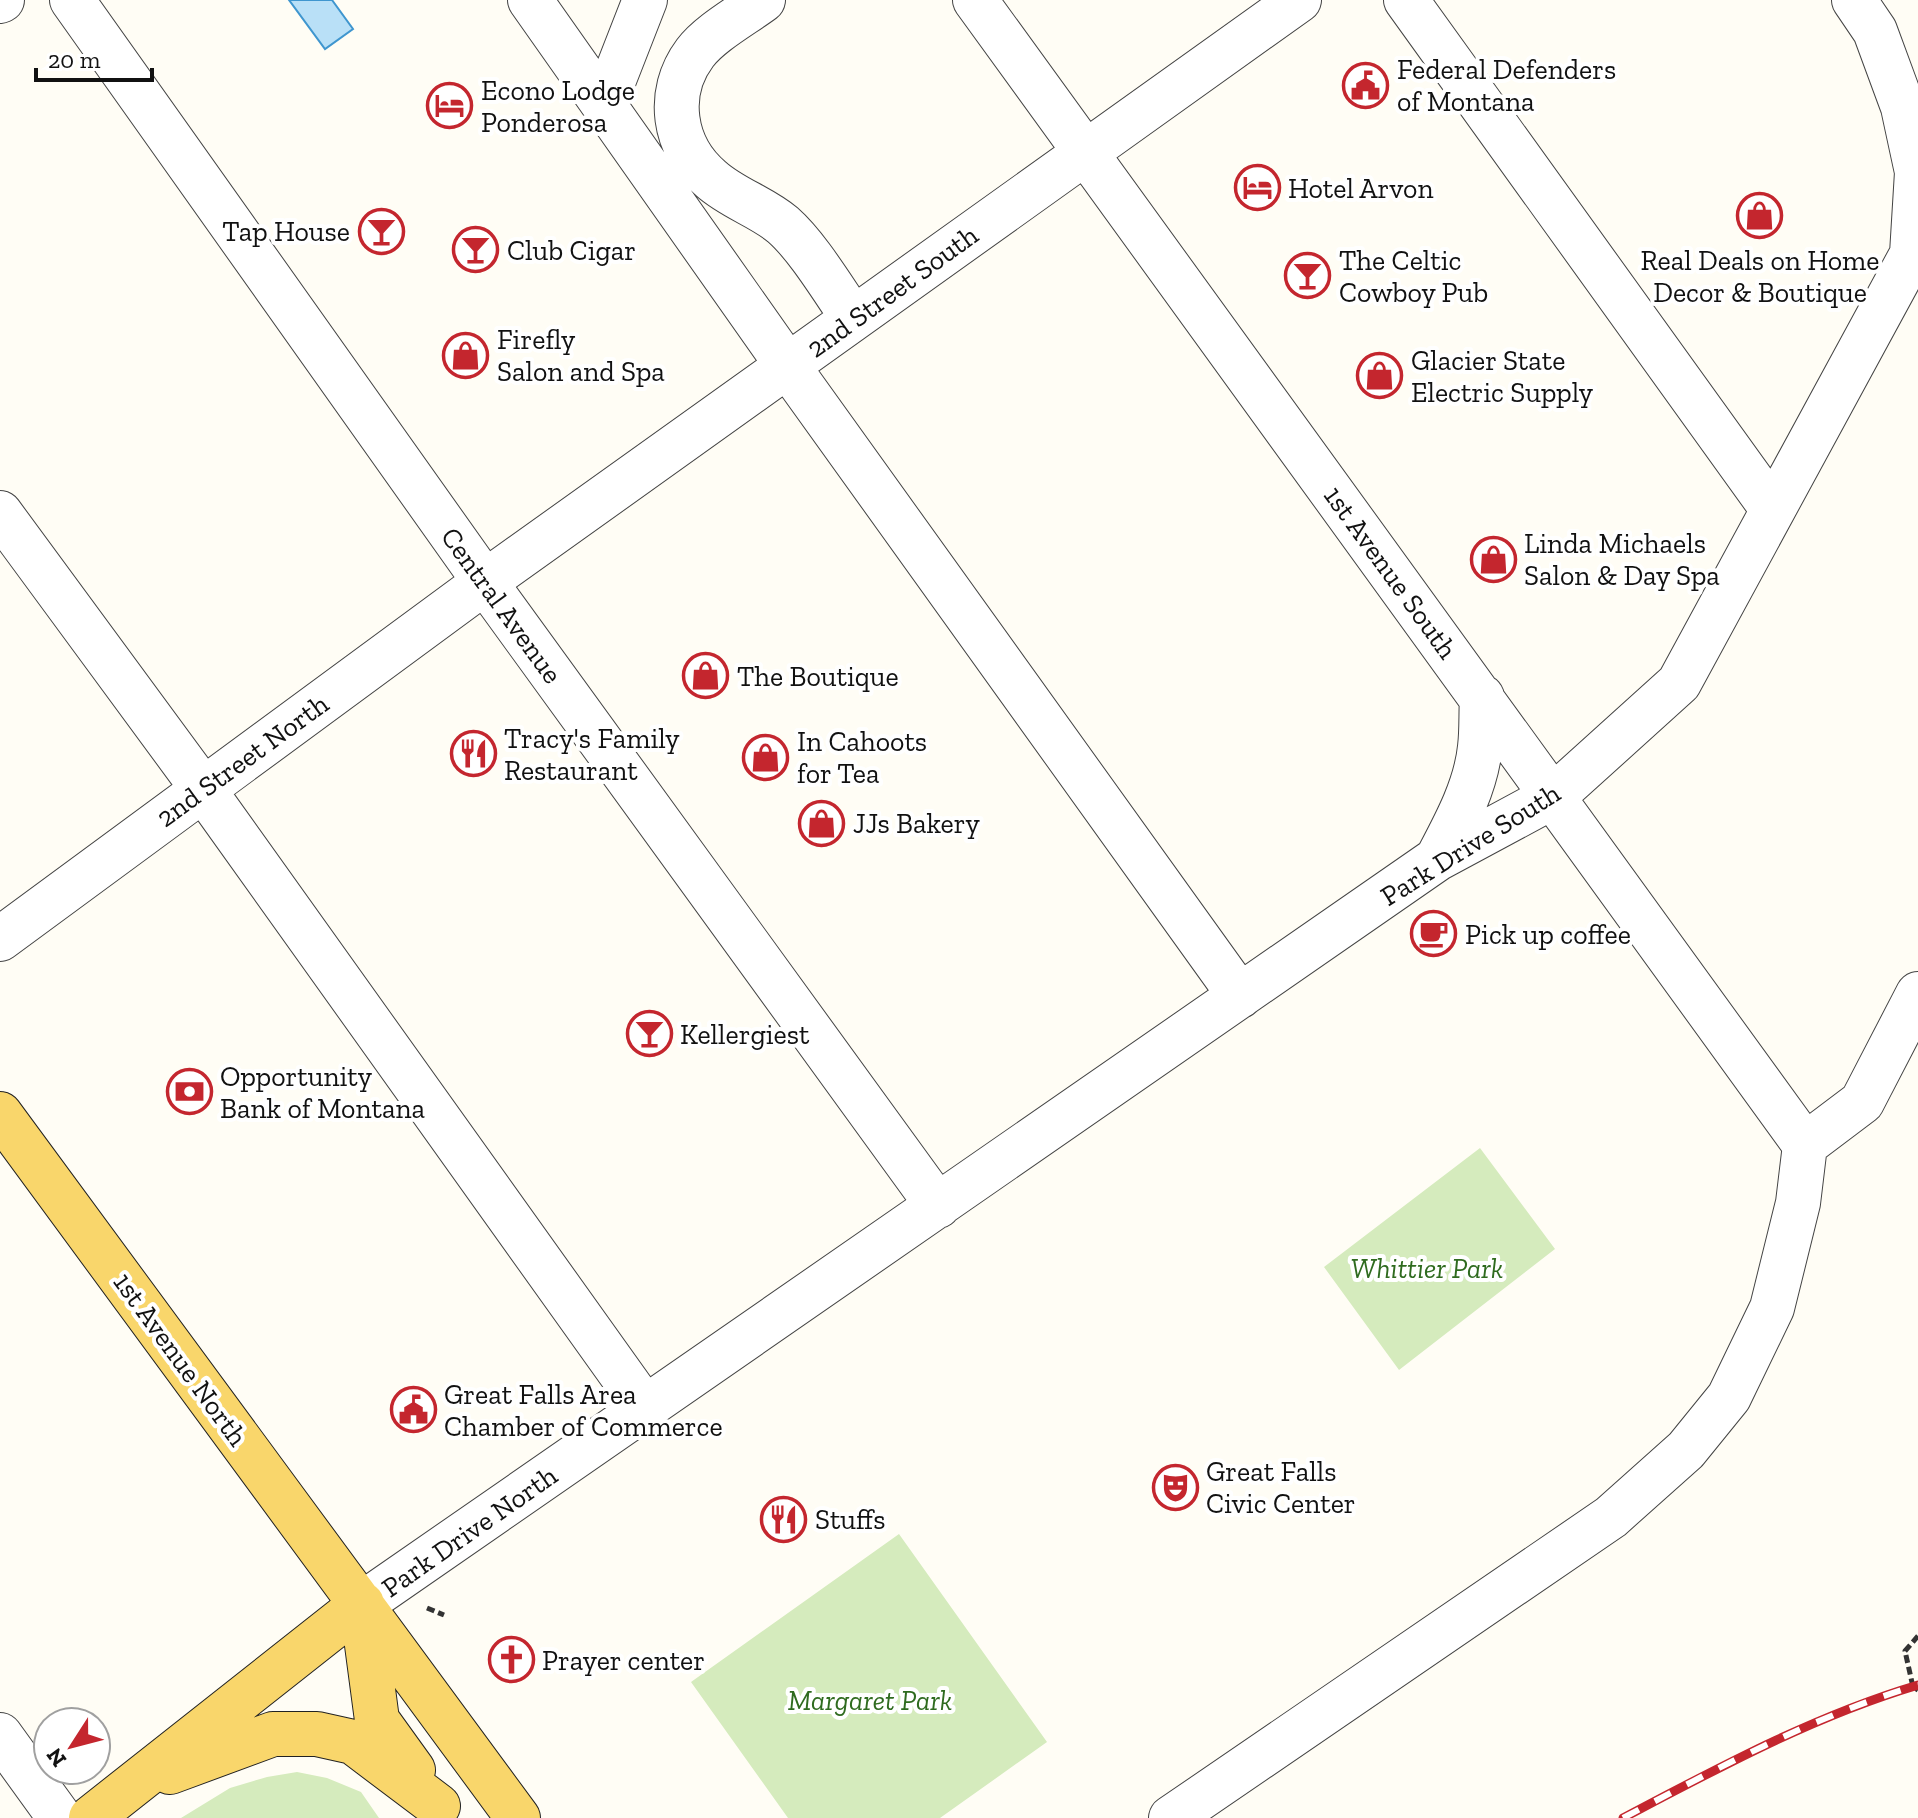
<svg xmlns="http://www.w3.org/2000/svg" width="1918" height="1818" font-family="'Zilla Slab',serif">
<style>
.green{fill:#d5ebbd}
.water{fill:#b9e0f7;stroke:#3f96cf;stroke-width:2}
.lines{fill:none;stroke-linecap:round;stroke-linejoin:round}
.minor-casing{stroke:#444;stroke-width:46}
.major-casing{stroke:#222;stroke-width:46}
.path{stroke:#333;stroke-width:5;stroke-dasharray:8 4;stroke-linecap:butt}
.minor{stroke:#fff;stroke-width:44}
.major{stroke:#f9d66b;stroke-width:44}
.rail-casing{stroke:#c4262e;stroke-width:9}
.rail{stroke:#fff;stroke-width:6;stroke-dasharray:18;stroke-linecap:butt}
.labels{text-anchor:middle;stroke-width:8;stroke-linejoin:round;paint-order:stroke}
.poi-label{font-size:28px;fill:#111;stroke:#fff;text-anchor:start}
.street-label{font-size:28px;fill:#111;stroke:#fff}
.park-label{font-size:28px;font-style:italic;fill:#2f6b1f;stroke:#fff}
</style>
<rect width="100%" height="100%" fill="#fffdf5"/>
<path class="green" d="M1480,1148l75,101 -156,121 -75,-103z
M899,1534l148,208 -107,76h-152l-97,-136z
M297,1772l30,6 34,14 18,26h-198l49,-30 37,-11z"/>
<path class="water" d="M289,0h43l21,29 -28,20z"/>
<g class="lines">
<defs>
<path id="minor" d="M72,0l413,582 453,624
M530,0l257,365 453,631
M763,0c-20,15 -53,33 -68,53 -30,40 -22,94 16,126 21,19 51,28 72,46 25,22 51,66 70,93
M975,0l830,1145
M1406,0l367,510
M0,1l2,-1
M604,105l41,-105
M0,513l203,276 443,620
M1437,859c18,-34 39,-72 43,-112 2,-16 1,-34 2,-50
M0,939l485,-357 814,-582
M1805,1145l57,-43 56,-108
M362,1604l1075,-745 117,-63 125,-113 233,-429 5,-82 -14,-65 -28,-76 -21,-31
M0,1735l60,83
M1171,1818l440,-301 75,-67 43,-53 43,-89 26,-105 7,-58"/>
<path id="major" d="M0,1114l518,704
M362,1607l15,113 36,50
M170,1772l103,-38h44l36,8 85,64
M91,1818l271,-214"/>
</defs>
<use href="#minor" class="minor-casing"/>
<use href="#major" class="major-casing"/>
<path class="path" d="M427,1608l17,7
M1918,1636l-13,15 8,36 5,3"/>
<use href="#minor" class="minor"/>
<use href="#major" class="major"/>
<defs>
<path id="rail" d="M1623,1818c95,-50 191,-102 295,-133"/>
</defs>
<use href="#rail" class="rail-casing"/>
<use href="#rail" class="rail"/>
</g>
<defs>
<symbol id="civic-ring" viewBox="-11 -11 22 22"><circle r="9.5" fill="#fff" stroke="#c4262e" stroke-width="1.5"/><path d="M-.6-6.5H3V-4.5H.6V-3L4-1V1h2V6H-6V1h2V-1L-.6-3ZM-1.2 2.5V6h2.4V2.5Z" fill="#c4262e"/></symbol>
<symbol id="hotel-ring" viewBox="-11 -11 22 22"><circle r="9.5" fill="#fff" stroke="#c4262e" stroke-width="1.5"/><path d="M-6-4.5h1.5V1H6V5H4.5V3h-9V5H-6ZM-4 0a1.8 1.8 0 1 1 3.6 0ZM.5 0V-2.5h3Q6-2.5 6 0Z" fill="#c4262e"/></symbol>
<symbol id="shop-ring" viewBox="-11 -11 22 22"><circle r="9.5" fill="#fff" stroke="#c4262e" stroke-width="1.5"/><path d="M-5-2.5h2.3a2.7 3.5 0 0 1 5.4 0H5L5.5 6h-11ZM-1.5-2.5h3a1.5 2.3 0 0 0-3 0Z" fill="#c4262e"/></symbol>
<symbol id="bar-ring" viewBox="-11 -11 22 22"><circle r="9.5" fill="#fff" stroke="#c4262e" stroke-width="1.5"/><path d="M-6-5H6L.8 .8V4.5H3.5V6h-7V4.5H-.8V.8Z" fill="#c4262e"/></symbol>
<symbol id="restaurant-ring" viewBox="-11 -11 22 22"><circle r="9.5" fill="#fff" stroke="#c4262e" stroke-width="1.5"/><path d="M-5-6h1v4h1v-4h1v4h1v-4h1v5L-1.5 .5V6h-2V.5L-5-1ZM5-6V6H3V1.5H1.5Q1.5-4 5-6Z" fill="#c4262e"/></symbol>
<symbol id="cafe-ring" viewBox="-11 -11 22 22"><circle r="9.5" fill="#fff" stroke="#c4262e" stroke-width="1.5"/><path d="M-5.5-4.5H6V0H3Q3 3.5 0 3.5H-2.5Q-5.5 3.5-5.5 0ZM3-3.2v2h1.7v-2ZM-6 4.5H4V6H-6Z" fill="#c4262e"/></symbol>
<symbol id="bank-ring" viewBox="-11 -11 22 22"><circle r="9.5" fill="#fff" stroke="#c4262e" stroke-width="1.5"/><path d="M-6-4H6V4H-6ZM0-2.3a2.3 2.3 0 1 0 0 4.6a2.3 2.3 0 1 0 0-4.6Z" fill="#c4262e"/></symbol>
<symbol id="theatre-ring" viewBox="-11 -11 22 22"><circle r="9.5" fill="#fff" stroke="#c4262e" stroke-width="1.5"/><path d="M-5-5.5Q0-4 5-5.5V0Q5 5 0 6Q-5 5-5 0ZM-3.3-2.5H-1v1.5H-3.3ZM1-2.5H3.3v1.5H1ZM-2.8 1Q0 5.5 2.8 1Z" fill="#c4262e"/></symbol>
<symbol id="church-ring" viewBox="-11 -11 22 22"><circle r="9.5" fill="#fff" stroke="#c4262e" stroke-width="1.5"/><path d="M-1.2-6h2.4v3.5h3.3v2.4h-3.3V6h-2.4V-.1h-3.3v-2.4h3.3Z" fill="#c4262e"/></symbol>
</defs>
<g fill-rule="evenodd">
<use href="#civic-ring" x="1340" y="60" width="51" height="51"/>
<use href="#hotel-ring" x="424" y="80" width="51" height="51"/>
<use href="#hotel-ring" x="1232" y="162" width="51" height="51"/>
<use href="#shop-ring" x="1734" y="190" width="51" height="51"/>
<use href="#bar-ring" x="356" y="206" width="51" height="51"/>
<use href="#bar-ring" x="450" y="224" width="51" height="51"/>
<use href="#bar-ring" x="1282" y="250" width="51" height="51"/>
<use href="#shop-ring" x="440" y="330" width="51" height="51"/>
<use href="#shop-ring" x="1354" y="350" width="51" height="51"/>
<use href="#shop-ring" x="1468" y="534" width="51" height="51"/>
<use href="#shop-ring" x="680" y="650" width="51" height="51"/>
<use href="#restaurant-ring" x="448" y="728" width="51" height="51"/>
<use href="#shop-ring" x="740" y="732" width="51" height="51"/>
<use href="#shop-ring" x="796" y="798" width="51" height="51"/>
<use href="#cafe-ring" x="1408" y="908" width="51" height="51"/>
<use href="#bar-ring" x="624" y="1008" width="51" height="51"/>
<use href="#bank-ring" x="164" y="1066" width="51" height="51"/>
<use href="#civic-ring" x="388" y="1384" width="51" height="51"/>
<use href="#theatre-ring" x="1150" y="1462" width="51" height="51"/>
<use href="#restaurant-ring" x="758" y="1494" width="51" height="51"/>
<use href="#church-ring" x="486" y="1634" width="51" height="51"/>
</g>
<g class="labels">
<g class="poi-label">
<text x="1397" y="79">Federal Defenders<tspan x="1397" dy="32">of Montana</tspan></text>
<text x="481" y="100">Econo Lodge<tspan x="481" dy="32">Ponderosa</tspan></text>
<text x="1288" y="198">Hotel Arvon</text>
<text x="350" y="241" text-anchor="end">Tap House</text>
<text x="507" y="260">Club Cigar</text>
<text x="1339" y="270">The Celtic<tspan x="1339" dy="32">Cowboy Pub</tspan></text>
<text x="1760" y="270" text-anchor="middle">Real Deals on Home<tspan x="1760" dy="32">Decor &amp; Boutique</tspan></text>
<text x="497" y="349">Firefly<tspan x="497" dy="32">Salon and Spa</tspan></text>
<text x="1411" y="370">Glacier State<tspan x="1411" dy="32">Electric Supply</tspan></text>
<text x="1524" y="553">Linda Michaels<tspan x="1524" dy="32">Salon &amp; Day Spa</tspan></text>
<text x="737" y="686">The Boutique</text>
<text x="504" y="748">Tracy's Family<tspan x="504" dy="32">Restaurant</tspan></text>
<text x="797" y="751">In Cahoots<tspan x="797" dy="32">for Tea</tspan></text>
<text x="853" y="833">JJs Bakery</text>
<text x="1465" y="944">Pick up coffee</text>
<text x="680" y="1044">Kellergiest</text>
<text x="220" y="1086">Opportunity<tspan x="220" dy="32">Bank of Montana</tspan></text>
<text x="444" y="1404">Great Falls Area<tspan x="444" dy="32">Chamber of Commerce</tspan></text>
<text x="1206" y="1481">Great Falls<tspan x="1206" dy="32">Civic Center</tspan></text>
<text x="815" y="1529">Stuffs</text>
<text x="542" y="1670">Prayer center</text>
</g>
<g class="street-label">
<text transform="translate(892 291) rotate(-36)" y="10">2nd Street South</text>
<text transform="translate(1391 572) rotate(54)" y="10">1st Avenue South</text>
<text transform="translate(502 605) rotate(54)" y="10">Central Avenue</text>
<text transform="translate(242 760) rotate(-36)" y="10">2nd Street North</text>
<text transform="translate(1470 844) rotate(-32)" y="10">Park Drive South</text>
<text transform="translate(181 1359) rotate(54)" y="10">1st Avenue North</text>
<text transform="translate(469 1531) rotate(-35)" y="10">Park Drive North</text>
</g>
<g class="park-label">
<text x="1427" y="1278">Whittier Park</text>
<text x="870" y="1710">Margaret Park</text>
</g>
</g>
<g transform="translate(72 1746) rotate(234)"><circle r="38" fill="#ffffff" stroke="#a0a0a0" stroke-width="2"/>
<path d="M0-6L14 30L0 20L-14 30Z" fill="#c4262e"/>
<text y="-12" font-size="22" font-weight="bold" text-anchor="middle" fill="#111111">N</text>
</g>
<path d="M36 68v12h116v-12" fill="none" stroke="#111111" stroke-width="4"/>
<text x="48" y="68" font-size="24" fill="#111111" stroke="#ffffff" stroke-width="6" paint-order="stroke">20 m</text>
</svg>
